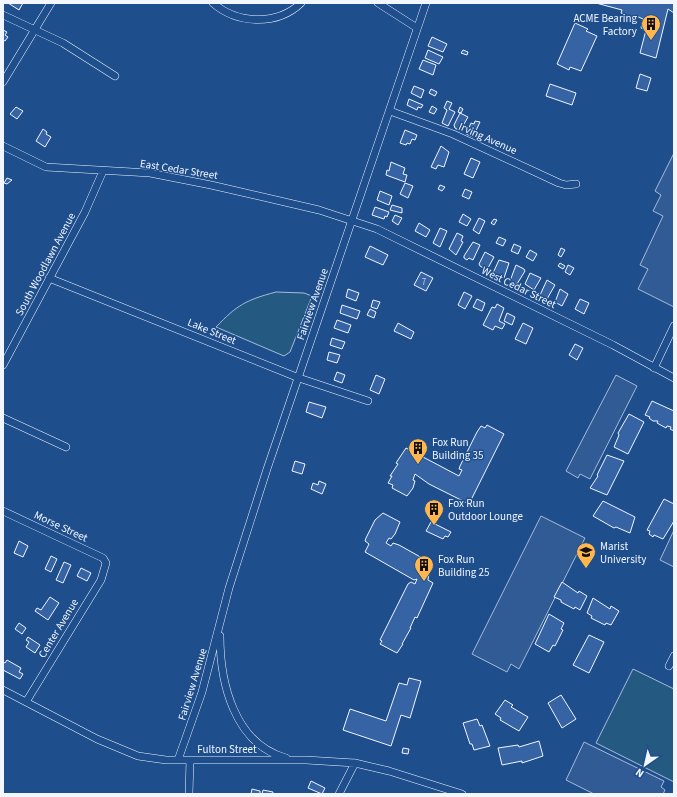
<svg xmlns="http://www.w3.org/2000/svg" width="677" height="797" font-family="'Source Sans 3',sans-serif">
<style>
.green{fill:#245a82;stroke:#a8bbd7}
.parking{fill:#305b95;stroke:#a8bbd7}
.building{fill:#3563a3;stroke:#f2f6ff}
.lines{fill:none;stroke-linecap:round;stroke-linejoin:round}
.street-casing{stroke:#f2f6ff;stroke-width:8}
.street{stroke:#1f4e8c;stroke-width:7}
.labels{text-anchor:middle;stroke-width:3;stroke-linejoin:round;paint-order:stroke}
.number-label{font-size:9px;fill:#c3d1e8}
.poi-label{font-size:11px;fill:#f2f6ff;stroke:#1f4e8c;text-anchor:start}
.street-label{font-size:11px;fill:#f2f6ff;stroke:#1f4e8c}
</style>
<rect width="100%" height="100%" fill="#1f4e8c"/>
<path class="green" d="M276,292l28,1 8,3 -22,56 -6,4 -68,-29c21,-22 30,-27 60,-35z
M633,669l41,20v93l-78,-39z"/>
<path class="parking" d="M674,153v154l-36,-18 10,-20 -8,-4 23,-49 -10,-5 8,-16 -6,-4z
M616,375l21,11 -47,93 -10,-5 -2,4 -12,-7z
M541,516l44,22 -66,131 -8,-5 -4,8 -35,-18z
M674,530v37l-14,-7z
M584,742l80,39 -3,6 4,3 -2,4h-69l-28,-14z"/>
<path class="building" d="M8,3h15l-4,7z
M596,3h78v10l-6,-4 -12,49 -16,-5 6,-23 -5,-2 2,-9 -9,-4 -2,3 -11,-5 1,-3z
M575,23l13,6 -2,2 11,5 -16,35 -11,-4 -1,3 -12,-6z
M3,30l4,2 -2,3 3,2 -3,4 -2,-1z
M432,37l15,7 -4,8 -15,-6z
M428,50l15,7 -4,7 -14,-6z
M463,50l5,2 -1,3 -6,-2z
M423,60l13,5 -3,10 -14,-6z
M640,74l11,4 -4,13 -11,-3z
M550,84l26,9 -4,12 -26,-9z
M414,86l10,4 -3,8 -10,-5z
M431,89l6,3 -2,4 -6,-3z
M409,99l14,6 -2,3 -3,-1 -1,3 -10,-5z
M447,101l5,2 -3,6 6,3 -7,14 -6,-3 5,-13 -3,-2z
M432,106l5,3 -3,5 -5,-2z
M16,107l7,4 -6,8 -7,-5z
M460,107l3,2 -2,4 -3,-1z
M460,113l8,4 -8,14 -5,-3 -1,-3z
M475,121l5,1 -7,15 -7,-3 5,-11 3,1z
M43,129l4,3 -1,2 5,3 -6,10 -9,-6z
M405,130l12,5 -2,5 -3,-1 -2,5 -3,-1 -1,2 -6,-2z
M441,146l8,6 -5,15 -6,-2 -2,4 -5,-2z
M471,158l9,4 -7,16 -9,-4z
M391,162l14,6 -2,6 4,1 -2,7 -19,-7 1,-5 2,1z
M7,178l5,2 -5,4 -3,-1z
M405,183l8,3 -5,12 -8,-4z
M440,185l5,2 -3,4 -4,-2z
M465,189l7,3 -3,7 -7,-3z
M380,191l12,5 -3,9 -12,-5z
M392,205l10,3v5l-12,-3z
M375,207l14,5 -2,5 -2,-1 -1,3 -12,-4z
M463,214l8,5 -4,7 -8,-4z
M395,215l7,3 -4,7 -6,-4z
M479,218l6,3 -6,13 -6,-4z
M494,219l3,1 -3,5 -3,-2z
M419,223l11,7 -4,7 -11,-6z
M440,228l7,3 -7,16 -7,-4z
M457,233l6,3 -2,5 2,1 -7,13 -7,-6z
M499,237l7,3 -3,6 -7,-3z
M473,242l7,3 -7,15 -4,-2 -2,2 -3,-2v-2z
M514,244l7,3 -3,7 -7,-3z
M370,246l18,9 -5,10 -18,-8z
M561,248l4,2 -4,7 -3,-2z
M530,250l7,4 -4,7 -7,-4z
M485,252l9,5 -6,11 -2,-1 -1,2 -5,-3 -1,-2z
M499,260l10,3 -5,15 -11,-5z
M560,263l5,3 -2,3 -5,-3z
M516,265l8,4 1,2 -8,13 -7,-3z
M568,265l6,3 -4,7 -5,-3z
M421,272l12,6 -7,13 -12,-6z
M530,273l11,5 -7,12 -9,-6z
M547,280l8,5 -8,14 -7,-4z
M348,289l11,4 -3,8 -10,-4z
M560,289l8,5 -6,12 -7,-4z
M464,292l8,4 -7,13 -7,-4z
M477,299l8,4 -3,8 -9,-4z
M580,299l9,4 -5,11 -9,-5z
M373,300l7,2 -3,7 -6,-2z
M497,304l7,4 -5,13 6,3 -3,5 -7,-3 -2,4 -10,-5 9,-18 3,1z
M342,305l18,6 -3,8 -17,-6z
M370,309l6,3 -2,6 -7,-3z
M507,313l8,4 -3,8 -8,-4z
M337,320l14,5 -3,8 -14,-5z
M398,323l16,9 -3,7 -17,-8z
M523,323l10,5 -7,16 -11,-5z
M332,338l13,4 -3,7 -12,-4z
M575,344l8,4 -6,12 -8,-5z
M329,352l11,3 -3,8 -10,-3z
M337,372l8,3 -3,8 -8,-3z
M376,375l9,4 -6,15 -9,-4z
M652,401l22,10v20l-4,-2 1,-2 -4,-1 -1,2 -9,-5 1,-2h-5l-4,-3 1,-1 -5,-2z
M309,402l17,5 -4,11 -16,-6z
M629,414l15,8 -16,32 -14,-7 5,-12 -1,-2z
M487,425l17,9 -35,70 -40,-20 -14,-10 -2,6 2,1 -2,7 -6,8 -15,-8 1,-3 -5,-2 4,-7h-2l8,-12 -2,-1 10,-15 53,28 3,-6 -3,-1 1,-3 17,-34 4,-6 4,2z
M607,455l17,6 -17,34 -17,-7 8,-12 -1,-1z
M295,461l10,3 -3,10 -10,-3z
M319,481l7,3 -4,10 -11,-5 2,-6 5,2z
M664,499l10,5v17l-11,18 -9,-4 -1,2 -4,-3 1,-3 -3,-1z
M603,501l32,16 -5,16 -14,-6 -2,1 -21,-12z
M383,513l17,9 -5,12 -4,5 -2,-1 -3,5 5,3 2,-3 6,2 25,14 -5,9 10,5 -1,7 5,3 -16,35 -2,-1 -5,11h1l-9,16h1l-6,9 -17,-9 2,-3 -2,-1 28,-56 3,-2 4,2 2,-5 -3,1 -49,-28 4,-8 -4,-3 1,-3 9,-18z
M431,522l20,10 -3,5 -3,-1 -2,3 -17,-8z
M19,541l9,5 -5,11 -9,-4z
M51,556l6,3 -6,13 -6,-3z
M64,562l7,3 -8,18 -7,-3z
M81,568l10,5 -4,8 -10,-5z
M562,582l16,11 1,-2 8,5 -7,14 -5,-3 -1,2 -13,-7v-2l-7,-3z
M50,597l9,6 -11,17 -13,-9 2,-3 4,2z
M593,598l17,11 1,-3 8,5 -8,14 -5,-2 -1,2 -14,-7 1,-2 -5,-3z
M549,614l15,9 -3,6 2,1 -8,16 -2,-1 -4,7 -14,-8z
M19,623l7,5 -4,6 -7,-5z
M589,635l15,7 -15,31 -16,-8z
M28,637l12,8 -5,8 -9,-6 3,-5 -3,-2z
M7,660l14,8 -2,4 4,2 -3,5 -17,-9v-8l2,1z
M409,678l12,3 -11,37 -9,-3 -10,31 -48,-16 7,-21 36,12 13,-38 8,2z
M561,695l15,24 -14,9 -14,-25z
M505,700l8,5 -2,2 17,10 -9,14 -19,-11 1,-2 -6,-4z
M477,719l3,7 2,-1 8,21 -16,4 -2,-6h-2l-7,-21z
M539,741l4,15 -21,7v-2l-20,4 -4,-17 20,-3 1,2z
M403,748l6,1 -1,5 -6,-1z
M311,781l14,7 -3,6 -14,-6z
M252,789l8,2v3h-9z
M263,790l10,2v2h-11z"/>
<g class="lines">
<defs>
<path id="street" d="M213,3c24,21 64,23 88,0
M378,3l39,25
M3,15l60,28 52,33
M3,82l48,-79
M390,111l63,23 106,49 7,2 10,-1
M3,146l43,21 104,6 61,12 108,25 58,19 236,116 61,33
M49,278l250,100 69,23
M3,365l82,-153 18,-41
M654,368l20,-42
M3,418l63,29
M3,511l100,47 3,5 -5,17 -75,122
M220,636c0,46 14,108 66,122
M669,666l5,-10
M3,690l94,49 41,17 28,4h140l49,3 34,8 73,23
M178,760l24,-68 27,-104 38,-119 159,-466
M189,794l1,-34
M339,794l16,-31"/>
</defs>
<use href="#street" class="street-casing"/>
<use href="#street" class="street"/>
</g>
<defs>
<symbol id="building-pin" viewBox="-11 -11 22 30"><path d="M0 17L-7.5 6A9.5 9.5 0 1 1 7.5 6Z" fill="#ffb74d" stroke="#1f4e8c"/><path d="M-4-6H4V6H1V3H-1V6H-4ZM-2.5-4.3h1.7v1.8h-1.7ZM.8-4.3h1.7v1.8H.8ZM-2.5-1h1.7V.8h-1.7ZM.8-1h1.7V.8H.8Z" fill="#111"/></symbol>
<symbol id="university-pin" viewBox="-11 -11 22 30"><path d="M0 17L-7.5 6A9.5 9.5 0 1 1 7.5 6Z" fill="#ffb74d" stroke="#1f4e8c"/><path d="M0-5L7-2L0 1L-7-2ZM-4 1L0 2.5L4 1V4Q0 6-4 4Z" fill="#111"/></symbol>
</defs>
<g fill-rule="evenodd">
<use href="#building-pin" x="640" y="13" width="22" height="30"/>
<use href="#building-pin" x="407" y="437" width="22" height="30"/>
<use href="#building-pin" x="423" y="498" width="22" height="30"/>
<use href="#university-pin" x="575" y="541" width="22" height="30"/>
<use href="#building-pin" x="413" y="554" width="22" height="30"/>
</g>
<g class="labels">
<g class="number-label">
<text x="424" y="285">7</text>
</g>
<g class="poi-label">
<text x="637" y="22" text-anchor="end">ACME Bearing<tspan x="637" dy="13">Factory</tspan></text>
<text x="432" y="446">Fox Run<tspan x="432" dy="13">Building 35</tspan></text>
<text x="448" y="507">Fox Run<tspan x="448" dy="13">Outdoor Lounge</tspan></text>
<text x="600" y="550">Marist<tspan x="600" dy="13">University</tspan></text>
<text x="438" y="563">Fox Run<tspan x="438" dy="13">Building 25</tspan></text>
</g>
<g class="street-label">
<text transform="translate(488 138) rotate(24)" y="4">Irving Avenue</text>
<text transform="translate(179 169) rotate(9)" y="4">East Cedar Street</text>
<text transform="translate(45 264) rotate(-62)" y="4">South Woodlawn Avenue</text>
<text transform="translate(519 287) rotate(26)" y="4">West Cedar Street</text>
<text transform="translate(312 304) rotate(-71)" y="4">Fairview Avenue</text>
<text transform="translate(212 331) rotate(22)" y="4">Lake Street</text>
<text transform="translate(61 526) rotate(25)" y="4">Morse Street</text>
<text transform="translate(58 628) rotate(-59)" y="4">Center Avenue</text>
<text transform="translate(192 684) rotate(-73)" y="4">Fairview Avenue</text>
<text x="227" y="753">Fulton Street</text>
</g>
</g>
<rect width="677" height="797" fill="none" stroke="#f2f6ff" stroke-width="8"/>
<g transform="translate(645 765) rotate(214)" stroke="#1f4e8c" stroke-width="3" paint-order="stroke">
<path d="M0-3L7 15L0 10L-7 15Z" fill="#f2f6ff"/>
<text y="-6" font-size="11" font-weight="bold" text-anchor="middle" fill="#f2f6ff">N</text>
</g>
</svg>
